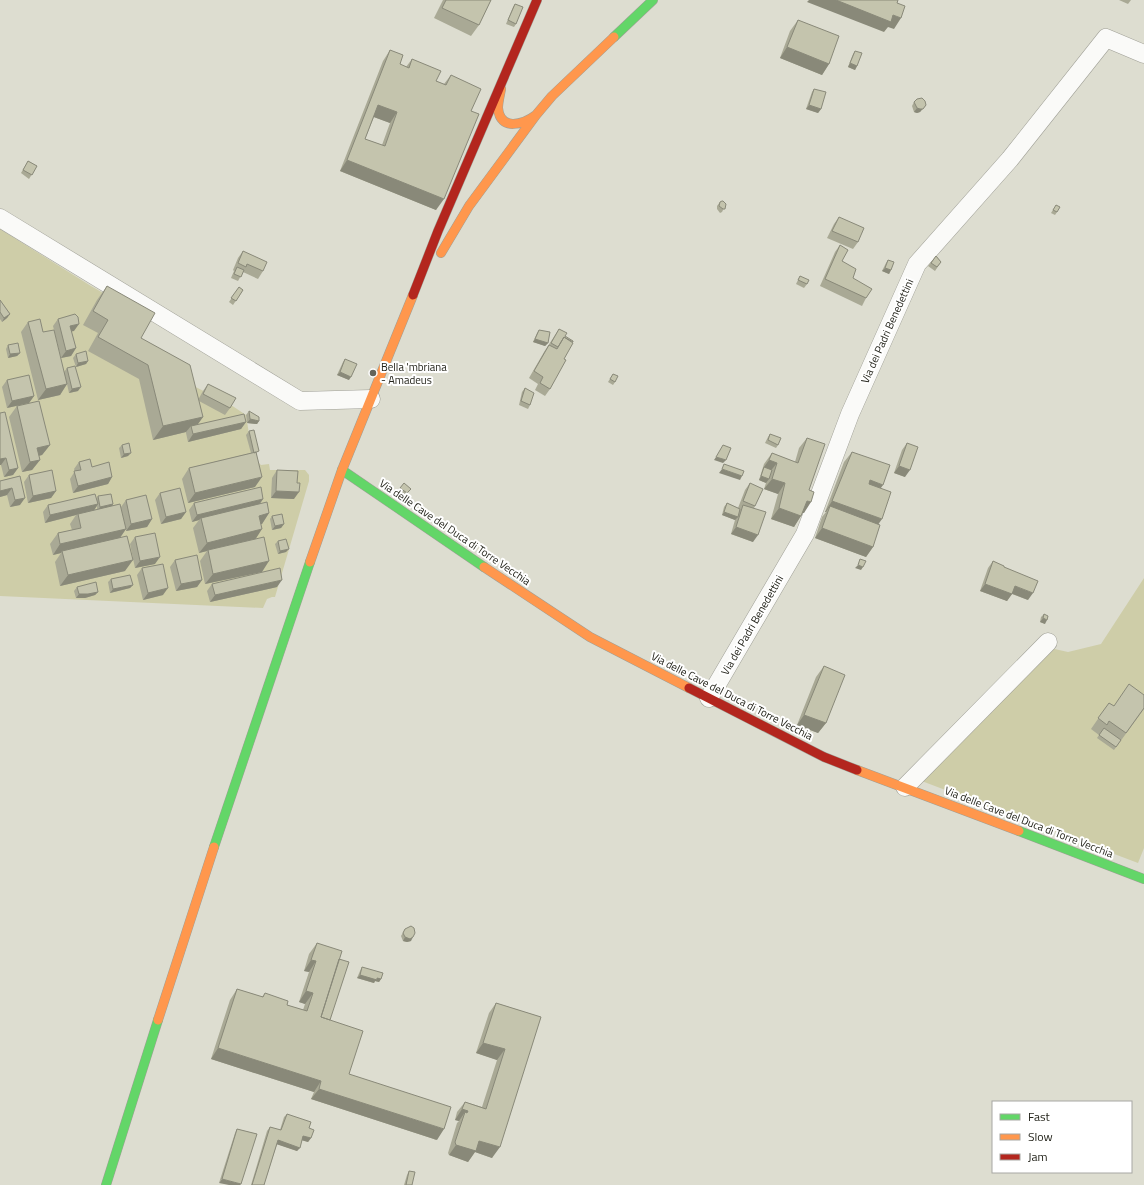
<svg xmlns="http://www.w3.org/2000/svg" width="1144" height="1185" font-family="'Titillium Web',sans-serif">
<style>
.green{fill:#cecda8}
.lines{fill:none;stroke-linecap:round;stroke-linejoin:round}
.street-casing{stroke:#9f9f96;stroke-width:19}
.fast-casing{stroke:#9f9f96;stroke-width:10}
.slow-casing{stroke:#9f9f96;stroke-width:10}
.jam-casing{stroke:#9f9f96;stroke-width:10}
.street{stroke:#fafaf8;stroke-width:18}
.fast{stroke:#63d668;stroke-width:9}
.slow{stroke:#ff974d;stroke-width:9}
.jam{stroke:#b3261e;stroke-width:9}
.wall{fill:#a9a995;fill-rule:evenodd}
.shaded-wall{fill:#898979}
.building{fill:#c4c4ad;stroke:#898979;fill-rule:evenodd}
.poi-dot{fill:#64645a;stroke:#fff;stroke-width:1.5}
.labels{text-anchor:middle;stroke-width:4;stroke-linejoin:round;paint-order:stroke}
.street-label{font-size:11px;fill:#23231a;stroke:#fff}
.poi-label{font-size:11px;fill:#23231a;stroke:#fff;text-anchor:start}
</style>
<rect width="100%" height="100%" fill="#ddddd0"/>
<path class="green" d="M0,229l91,57 59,34 -18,32 48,27 51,26 15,10 3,19 7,26 5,5 8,-1 1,6h35l4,5v6l-34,116h-3l-5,2 -4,9 -263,-12z
M1144,578v270l-6,15 -219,-83 131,-132 18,4 33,-8z"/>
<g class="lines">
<defs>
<path id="street" d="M0,218l300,183 71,-2
M709,698l96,-164 45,-120 67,-150 93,-105 96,-121 38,16
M905,787l143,-145"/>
<path id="fast" d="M614,37l39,-37
M342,470l142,97
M1019,831l125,48
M214,847l96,-285
M106,1185l52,-165"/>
<path id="slow" d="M501,89c-1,6 -3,13 -3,19 2,24 26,16 38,7
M441,253l28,-47 67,-91 16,-19 62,-59
M310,562l32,-92 71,-175
M484,567l106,70 99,51
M857,770l162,61
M158,1020l56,-173"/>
<path id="jam" d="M413,295l25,-64 99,-231
M689,688l135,69 33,13"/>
</defs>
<use href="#street" class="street-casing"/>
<use href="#fast" class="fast-casing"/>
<use href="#slow" class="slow-casing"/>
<use href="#jam" class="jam-casing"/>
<use href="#street" class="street"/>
<use href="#fast" class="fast"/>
<use href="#slow" class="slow"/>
<use href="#jam" class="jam"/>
</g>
<path class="wall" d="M443,0h48l-12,25 -8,11 -37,-18z
M1119,0h12l-3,4z
M515,4l1,20 -2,3 -8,-3 7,-17z
M798,20l31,44 -7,11 -42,-17 10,-27z
M390,50l10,14 6,3 6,-8 24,22 8,3 7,-9 20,36 -35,99 -96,-39 43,-110zM374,117l16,6 -8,22 -17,-6z
M855,51l2,15 -2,4 -7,-3 5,-13z
M814,89l7,20 -3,4 -12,-4 6,-17z
M914,102l12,3 -6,7 -3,1 -3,-1 -2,-6z
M28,161l9,5 -8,13 -8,-6z
M720,202l6,2 -4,8 -2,1 -3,-4v-3z
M1056,205l1,7 -2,3 -4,-2z
M839,217l19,25 -5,7 -26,-11 7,-14z
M840,245l2,16 24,37 -4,8 -42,-20 15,-34z
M243,251l20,20 -5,8 -15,-7 -5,9 -7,-3 3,-7 -1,-1 5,-12z
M936,256l5,6 -6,9 -7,-5z
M888,260l3,10 -2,4 -7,-3 4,-8z
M800,276l7,8 -3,4 -8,-4z
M107,286l34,52 57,62 5,-9 5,-7 22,24 -5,7 -26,-14 4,16 -6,8 49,-3 -5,7 -53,13 -2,-9v-1l-33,8 -14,-61 -51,-28 10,-18 -15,-8 14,-25z
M239,287l4,3 -10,15 -4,-3z
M0,300l10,14 -3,4 -5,4 -2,-3z
M58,319l16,12h-3l5,17 -5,8 -10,2 -8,-32z
M28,322l15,10 21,40 3,-4 11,23 -9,2 -2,-9 -7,11 -22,5 -17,-68z
M559,329l6,7 -1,23 -14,30 -5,7 -10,-6 3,-6 -9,-6 15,-26z
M539,330l9,13 -3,3 -12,-4 4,-9z
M8,345l12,8 -3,3 -9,2 -2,-9z
M76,354l12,7 -2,3 -10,3 -3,-9z
M345,359l4,21 -12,-5 6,-13z
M613,374l2,8 -2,3 -5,-3z
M7,380l27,16 -5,7 -22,5 -5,-21z
M525,388l5,17 -2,4 -9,-4 3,-13z
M17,406l33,39 -8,10 -3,1 1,4 -8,10 -10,2 -13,-55z
M249,411l10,10 -2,3 -10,-1 -1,-8z
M0,413l18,55 -5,7 -9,2 -3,-12h-1z
M249,431l8,24 -2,32 -67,16 -6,-24 7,-11 62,-15 -5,-18z
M770,434l8,11 -2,3 -11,-5 3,-6z
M807,438l2,52 -5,23h-2l-8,14 -23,-8 7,-25 -14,-5 2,-6 -7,-3 5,-16 8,-11 23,9 4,-14z
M907,443l-2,34 -11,-4 8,-23z
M122,445l6,11 -7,2 -2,-10z
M852,452l28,36 -2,37 -5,22 -7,10 -51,-19 7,-21 4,-5h-1l19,-50z
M79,462l13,5 20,10 -4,7 -35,9 -3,-14 5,-8 -1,-2z
M277,470l17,29 -23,-1 1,-20z
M29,475l27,16 -5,7 -23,5 -4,-21z
M20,476v29l-10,2 -3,-12 -7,2v-16z
M750,483l5,23 -1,2 -1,34 -22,-8 4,-14 -13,-5 2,-8 3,-4 11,5 7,-18z
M400,488l11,1 -7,8 -7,-6z
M160,493l26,19 -5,7 -20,5 -6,-24z
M98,496l15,8v1l8,2 5,-7 26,19 -5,8 -21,4v-2l-6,9 5,33 -65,15 -5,-24 6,-9 -8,2 -3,-11 8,-11 14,-3 -2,-6 6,-9 -31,8 -2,-11 5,-7 48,-6zM97,506v3l-3,1z
M263,499l-3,5 9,9 -7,11h-1l-6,15 7,33 -57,12 -5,-23 7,-10 -8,2 -6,-25 6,-8 -7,2 -3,-12 5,-7z
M272,516l12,8 -3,4 -9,2 -2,-11z
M135,537l20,27 -20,4 -5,-24z
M278,541l8,11 -8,2 -3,-10z
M175,560l27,20 -5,7 -21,4 -6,-24z
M993,561l11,6 24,33 -16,-6 -5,7 -27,-10 8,-23z
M142,568l21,27 -20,5 -6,-25z
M111,579l22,6 -3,3 -20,5 -2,-11z
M212,584l65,3 -67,15 -3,-11z
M77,587l21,5 -3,3 -10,3h-9l-2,-7z
M1044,614l1,10 -5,-2 1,-5z
M824,666l2,57 -8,10 -21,-8 19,-48z
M1109,703l5,3 30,3 -30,41 -17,-12 2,-3 -8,-6z
M405,929l6,12 -4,1 -4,-1 -2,-5z
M317,943l22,16 -9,61 19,54 88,66 -126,-41 3,-7 -103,-33 19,-59 7,-11 25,8 3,-4 22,12 16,5 2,-6 -6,-2 10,-30 -5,-1 5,-17z
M362,967l19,12 -2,3 -4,-1 -1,2 -17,-5 3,-7z
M496,1003l45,14 -49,141 -17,-6 -7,10 -19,-7 -1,-2 9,-30 2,-2 -4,-1 2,-8 8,-10 17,5 15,-47 -21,-7 13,-40z
M287,1114l22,14 2,10 -3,4 -6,-2 -5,11 -20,-7 -13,41h-13l16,-54 3,-4 10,3 4,-13z
M237,1129l20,5 -38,49 16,-50z
M409,1171l3,14h-8l3,-10z"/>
<path class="shaded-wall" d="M809,0h27l57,15 8,3 -7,11 -6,-2 -4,5 -77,-30z
M787,47l42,17 -7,11 -42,-17z
M850,63l7,3 -2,4 -7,-3z
M378,105l19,7 -7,11 -19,-7z
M809,105l12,4 -3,4 -12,-4z
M926,105l-6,7 -3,1 -3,-1 3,-4z
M347,160l97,39 -8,11 -96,-39z
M885,268l6,2 -2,4 -7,-3z
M10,314l-3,4 -5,4 2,-4z
M79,324l-5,7 -9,2 5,-7z
M535,339l13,4 -3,3 -12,-4z
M76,348l-5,8 -10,2 5,-7z
M20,353l-3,3 -9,2 2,-4z
M88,361l-2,3 -10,3 2,-4z
M340,372l11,5 -2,3 -12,-5z
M67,384l-7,11 -22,5 8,-11z
M81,387l-3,4 -9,2 3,-4z
M34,396l-5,7 -22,5 5,-7z
M203,417l-10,14 -2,-5 -5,6 -33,8 10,-14z
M250,419l9,2 -2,3 -10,-1z
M246,422l-5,7 -53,13 5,-8z
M50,445l-8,10 -13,3 8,-10z
M131,453l-3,3 -7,2 3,-4z
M716,457l10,3 -3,3 -9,-3z
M6,458l-5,7h-1v-6z
M40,460l-8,10 -10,2 8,-10z
M769,460l8,3 -8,10 -5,-6z
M899,466l11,4 -5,7 -11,-4z
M18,468l-5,7 -9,2 5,-7z
M722,469l20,7 -2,4 -21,-7z
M761,476l8,3 -3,4 -7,-3z
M112,477l-4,7 -35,9 5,-7z
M262,477l-7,10 -67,16 7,-10z
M772,479l13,4 -7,11 -14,-5z
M870,480l13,5 -7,10 -13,-4z
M12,488l-5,7 -7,2v-6z
M56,491l-5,7 -23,5 5,-7z
M276,491l23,1 -5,7 -23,-1z
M25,498l-5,7 -10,2 5,-7z
M263,499l-5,7 -57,12 -2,2 -7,2 5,-7z
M807,501l4,1 -7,11 -5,-1z
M832,501l50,18 -7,10 -45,-23 -4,6h-1z
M98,504l-5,8 -15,2 -2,1 -31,8 5,-8z
M113,504l-2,4 -14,3 3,-4z
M779,508l22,8 -7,11 -23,-8z
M186,512l-5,7 -20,5 5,-7z
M724,512l14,5 -3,3 -13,-5z
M269,513l-7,11 -11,2 8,-10z
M152,519l-5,8 -21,4 5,-7z
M284,524l-3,4 -9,2 3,-4z
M736,527l22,8 -5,7 -22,-8z
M822,528l51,19 -7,10 -51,-19z
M126,529l-7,10 -57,12 -1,2 -8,2 7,-11z
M262,529l-7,11 -47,10 -1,1 -8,2 8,-10z
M289,549l-3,3 -8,2 2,-3z
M160,557l-5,7 -20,4 5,-7z
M133,560l-8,11 -65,15 8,-11z
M269,561l-7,11 -57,12 8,-10z
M858,565l5,2 -2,3 -6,-2z
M202,580l-5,7 -21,4 5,-7z
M282,580l-5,7 -67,15 5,-7z
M985,584l27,10 -5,7 -27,-10z
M133,585l-3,3 -20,5 3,-4z
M1015,586l18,7 -5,7 -18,-7z
M168,588l-5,7 -20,5 5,-7z
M98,592l-3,3 -10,3h-9l3,-4z
M1043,618l4,2 -2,4 -5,-2z
M804,715l22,8 -8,10 -21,-8z
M405,937h8l-2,4 -4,1 -4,-1z
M311,960l5,1 -7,11 -5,-1z
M360,975l17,3 4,1 -2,3 -4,-1 -1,2 -17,-5z
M306,991l7,2 -8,11 -6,-2z
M483,1043l22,6 -8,11 -21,-7z
M218,1048l103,33 -7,11 -103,-33z
M319,1089l125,40 -7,11 -126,-41z
M462,1109l6,2 -5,7 2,-6 -6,9 -4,-1z
M303,1136l8,2 -3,4 -7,-2z
M278,1140l22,8 -3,3 -21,-7z
M479,1141l21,6 -8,11 -17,-6 -7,10 -19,-7 7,-10z
M222,1179l19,5 -1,1h-11l-10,-2z"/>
<path class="building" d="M446,0h45l-12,25 -37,-17z
M836,0h62l-1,3 8,3 -4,12 -8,-3 -2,7z
M515,4l8,3 -7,17 -8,-4z
M798,20l41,16 -10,28 -42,-17z
M390,50l13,5 -3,9 9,4 3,-9 29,12 -5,10 10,4 5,-10 30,14 -10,22 8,3 -35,85 -97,-39zM378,105l19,7 -12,34 -20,-7z
M855,51l7,2 -5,13 -7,-3z
M814,89l12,3 -5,17 -12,-4z
M922,98l3,3 1,4 -3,4h-3l-3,-1 -3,-6 3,-3z
M28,161l9,5 -5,9 -9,-5z
M722,201h1l3,3 -1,5h-2l-4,-3 1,-4z
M1056,205l4,2 -3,5 -4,-2z
M839,217l25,11 -6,14 -26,-11z
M840,245l8,5 -6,11 14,8 -3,9 19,11 -6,9 -41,-19z
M243,251l24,11 -4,9 -16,-7 -1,3 -8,-4z
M936,256l5,6 -4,5 -6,-4z
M888,260l6,2 -3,8 -6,-2z
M237,267l7,3 -3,7 -7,-3z
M800,276l9,4 -2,4 -9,-4z
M107,286l48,27 -14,25 49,27 13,52 -40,9 -15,-61 -50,-28 10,-17 -15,-9z
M239,287l4,3 -7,11 -5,-3z
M0,300l10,14 -6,4 -4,-6z
M75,314l3,3 1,7 -9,2 6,22 -10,3 -8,-32z
M40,319l3,13 11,-2 13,54 -21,5 -18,-67z
M559,329l8,4 -2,3 8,5v1l-9,-5 -6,10 -7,-4z
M539,330l11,2 -2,11 -13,-4z
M564,337l9,6 -9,16 2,1 -16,29 -10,-6 3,-6 -9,-6 15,-26 8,4z
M18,343l2,10 -10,1 -2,-9z
M86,351l2,10 -10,2 -2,-9z
M345,359l12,5 -6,13 -11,-5z
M75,366l6,21 -9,2 -5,-21z
M613,374l5,2 -3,6 -5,-3z
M29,375l5,21 -22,5 -5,-21z
M208,384l28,14 -6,10 -27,-14z
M525,388l9,5 -4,12 -9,-4z
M39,401l11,44 -13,3 3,12 -10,2 -13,-56z
M249,411l10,6v4l-9,-2z
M5,412l13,56 -9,2 -3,-12 -6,1v-46z
M244,414l2,8 -53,12 -2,-8z
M254,430l5,21 -5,2 -5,-22z
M770,434l11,4 -3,7 -10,-5z
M807,438l18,6 -16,46 5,2 -3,10 -4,-1 -6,15 -22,-8 6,-25 -13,-4 5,-16 -8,-3 3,-7 26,10z
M129,443l2,10 -7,1 -2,-9z
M907,443l11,4 -8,23 -11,-4z
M723,445l8,3 -5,12 -10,-3z
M256,452l6,25 -67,16 -6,-25z
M852,452l38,13 -7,20 -13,-5 -1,4 22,8 -9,27 -50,-18z
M90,459l2,8 17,-5 3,15 -34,9 -4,-15 7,-1 -2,-8z
M724,464l20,7 -2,5 -20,-7z
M764,467l8,3 -3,9 -8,-3z
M52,470l4,21 -23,5 -4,-21z
M277,470l21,1 -1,12h3l-1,9 -23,-1z
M20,476l5,22 -10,2 -3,-12 -12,3v-10z
M404,483l7,6 -4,4 -7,-5z
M750,483l13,6 -8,17 -12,-5z
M261,487l2,12 -66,16 -3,-12z
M180,488l6,24 -20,5 -6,-24z
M95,494l3,10 -48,11 -2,-10z
M111,494l2,10 -13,3 -2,-11z
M146,495l6,24 -21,5 -5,-24z
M267,502l2,11 -10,3 3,13 -55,14 -6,-25z
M727,503l13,6 -2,8 -14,-5z
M120,504l6,25 -66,15 -2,-11 23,-5 -3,-14z
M743,505l23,7 -8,23 -22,-8z
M830,506l50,19 -7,22 -51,-19z
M282,514l2,10 -9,2 -3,-10z
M155,533l5,24 -20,4 -5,-24z
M127,536l6,24 -65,15 -6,-24z
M264,537l5,24 -56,13 -5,-24z
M286,539l3,10 -9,2 -2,-10z
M197,555l5,25 -21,4 -6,-24z
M860,559l6,2 -3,6 -5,-2z
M993,561l11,5v1l34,14 -5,12 -18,-7 -3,8 -27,-10z
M163,564l5,24 -20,5 -6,-25z
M280,568l2,12 -67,15 -3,-11z
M130,575l3,10 -20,4 -2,-10z
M96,582l2,10 -10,2h-9l-2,-7z
M1044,614l4,2 -1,4 -4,-2z
M824,666l21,9 -19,48 -22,-8z
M1129,684l15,11v13l-18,25 -17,-12 -2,4 -9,-7 11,-15 5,3z
M1104,728l17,12 -5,7 -17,-12z
M411,926l3,2 1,5 -2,4 -3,2 -5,-2 -2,-4 2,-4z
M317,943l25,8 -21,66 42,14 -14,43 102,33 -7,22 -125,-40 2,-8 -103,-33 19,-59 26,8 2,-4 23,8 -1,4 20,6 6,-18 -7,-2 10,-30 -5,-1z
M339,959l10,3 -19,58 -9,-3z
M362,967l21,6 -2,6 -4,-1v2l-17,-5z
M496,1003l45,14 -41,130 -21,-6 -3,10 -20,-6 -1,-3 10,-30 2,1 1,-2 -6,-2 3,-7 21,7 19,-60 -22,-6z
M287,1114l24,8 -2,6 5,2 -3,8 -8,-2 -3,12 -22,-8 -14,45h-12l18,-58 11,3z
M237,1129l20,5 -16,50 -19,-5z
M409,1171l6,1 -3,13h-6z"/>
<circle class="poi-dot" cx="373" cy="373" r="4"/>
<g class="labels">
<g class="street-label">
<text transform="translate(887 331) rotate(-66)" y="4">Via dei Padri Benedettini</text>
<text transform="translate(455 532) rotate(34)" y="4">Via delle Cave del Duca di Torre Vecchia</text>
<text transform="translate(752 625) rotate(-60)" y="4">Via dei Padri Benedettini</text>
<text transform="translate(732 696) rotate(27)" y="4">Via delle Cave del Duca di Torre Vecchia</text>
<text transform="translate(1029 822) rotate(21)" y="4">Via delle Cave del Duca di Torre Vecchia</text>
</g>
<g class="poi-label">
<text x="381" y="371">Bella 'mbriana<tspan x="381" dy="13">- Amadeus</tspan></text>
</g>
</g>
<rect x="992" y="1101" width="140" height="72" fill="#ffffff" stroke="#a7a7a3"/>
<rect x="1000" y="1114" width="20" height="6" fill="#63d668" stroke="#a7a7a3"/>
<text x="1028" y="1121" font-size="12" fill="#23231a">Fast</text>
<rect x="1000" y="1134" width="20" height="6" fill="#ff974d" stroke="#a7a7a3"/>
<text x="1028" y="1141" font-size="12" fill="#23231a">Slow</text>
<rect x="1000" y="1154" width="20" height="6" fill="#b3261e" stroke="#a7a7a3"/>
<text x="1028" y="1161" font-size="12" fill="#23231a">Jam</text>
</svg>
